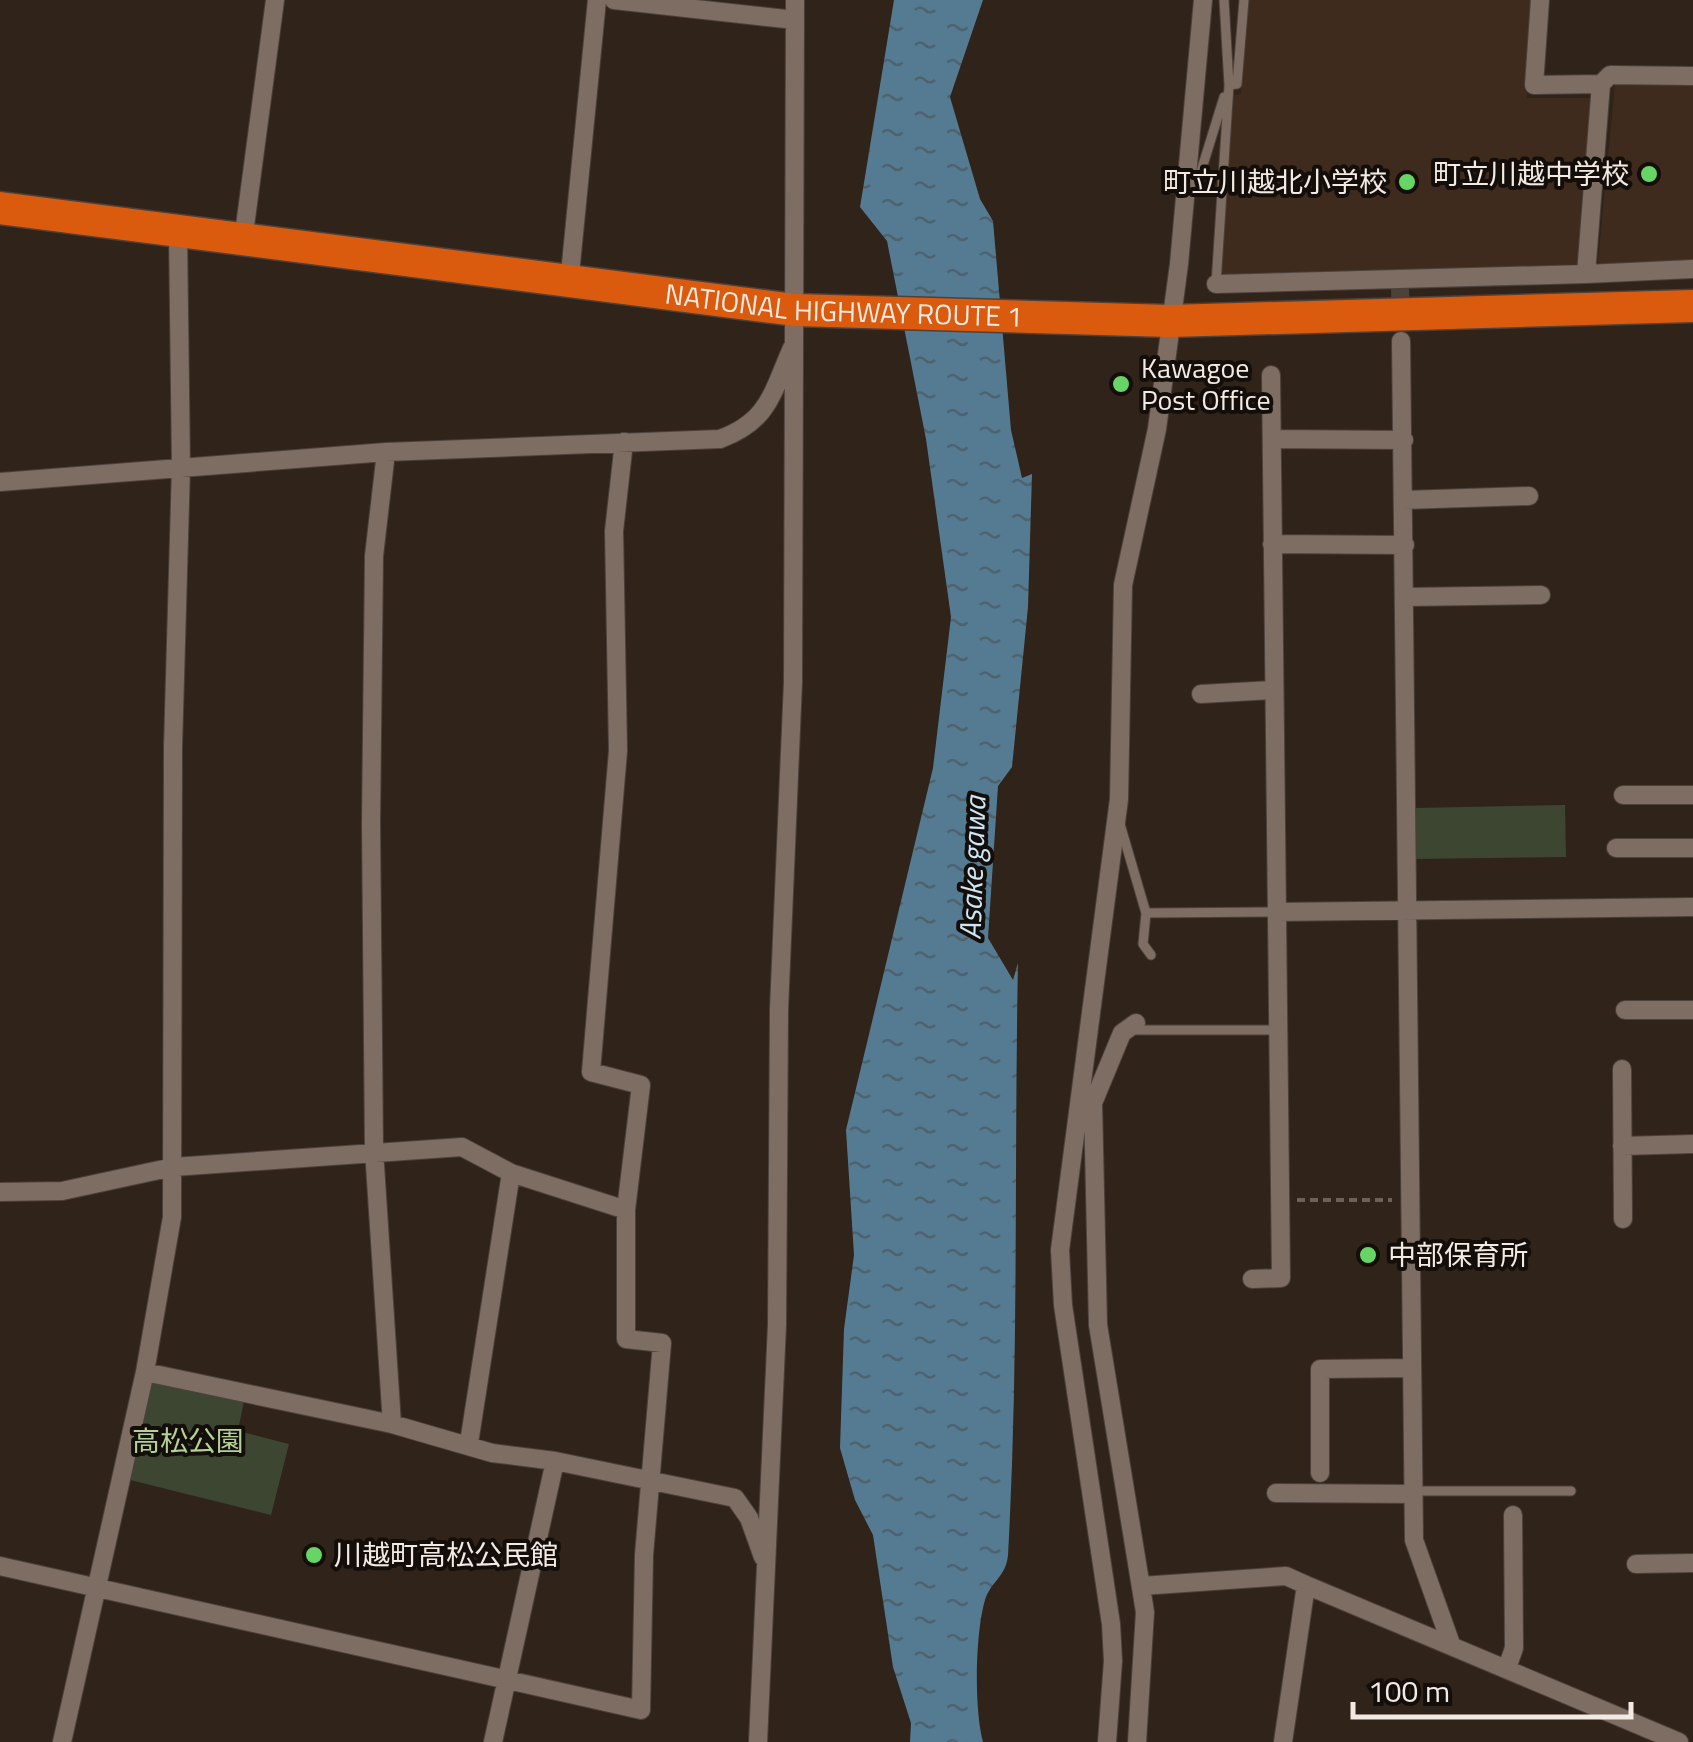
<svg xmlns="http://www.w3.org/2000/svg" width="1693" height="1742" font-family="'Titillium Web','Noto Sans JP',sans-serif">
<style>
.built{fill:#3e2b1e}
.green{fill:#3c4631}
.water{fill:url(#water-ripples)}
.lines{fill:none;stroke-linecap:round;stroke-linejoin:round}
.street-tunnel{stroke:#4d4138;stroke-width:18;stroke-dasharray:18 9;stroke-linecap:butt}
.lane-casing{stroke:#4d413b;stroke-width:11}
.street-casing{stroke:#4d413b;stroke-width:20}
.highway-casing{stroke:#4d413b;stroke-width:35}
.path{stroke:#6d6159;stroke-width:4;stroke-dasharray:8 5;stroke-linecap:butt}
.lane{stroke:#7d6d63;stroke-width:9}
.street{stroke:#7d6d63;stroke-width:18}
.highway{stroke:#db5b0e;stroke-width:32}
.poi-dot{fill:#67d466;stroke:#140e0a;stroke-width:4}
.labels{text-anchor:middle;stroke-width:8;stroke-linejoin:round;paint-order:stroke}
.poi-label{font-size:28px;fill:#f4eae4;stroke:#140e0a;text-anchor:start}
.street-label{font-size:28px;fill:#f4eae4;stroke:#140e0a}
.park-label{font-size:28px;fill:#b4d296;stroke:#140e0a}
.water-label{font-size:30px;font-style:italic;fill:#cee7f7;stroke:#140e0a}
</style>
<defs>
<pattern id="water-ripples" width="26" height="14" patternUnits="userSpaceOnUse" patternTransform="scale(2.5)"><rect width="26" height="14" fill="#547b92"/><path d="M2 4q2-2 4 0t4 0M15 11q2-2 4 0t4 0" fill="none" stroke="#4f636f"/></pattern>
</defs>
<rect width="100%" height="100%" fill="#30231a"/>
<path class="built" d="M1246,0h289l-8,98h66l-12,168 -361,13 13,-184 8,-1z
M1615,84h78v178l-93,3 -2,-4z"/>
<path class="green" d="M1565,805l1,52 -151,2v-51z
M150,1379l94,22 -6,30 51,13 -18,71 -145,-36z"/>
<path class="water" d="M894,0h89l-33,97 30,102 13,22 18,209 11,48 10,-4 -4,133 -16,160 -14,19 -10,152 25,42 5,-17c-4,197 1,396 -10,592 -2,22 -17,26 -23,45 -10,34 -11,109 -2,142h-73l1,-19 -18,-56 -20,-132 -18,-35 -15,-52 4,-119 10,-74 -8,-125 87,-362 18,-151 -25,-178 -39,-198 -27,-34z"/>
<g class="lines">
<path class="street-tunnel" d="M1400,286l1,55"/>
<defs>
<path id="lane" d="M1224,0l5,85 8,-1 7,-84
M1190,189l8,-8 26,-84
M1216,284l13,-199
M1120,824l26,89 -3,31 8,11
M1146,913l129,-1
M1137,1030h140
M1414,1491h157"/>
<path id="street" d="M614,0l181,20
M1540,0l-6,85 67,-1 9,-9 83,1
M1601,84l-15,190 107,-5
M243,241l32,-241
M569,284l28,-284
M1216,284l370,-10
M1401,341l13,1199 37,104
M1272,439l132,1
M386,452l-12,104 -3,267 3,327 18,274
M0,482l386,-30 334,-13c49,-18 52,-46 72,-91
M1404,500l125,-4
M1272,544l133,1
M1406,597l135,-2
M1201,694l73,-4
M1623,795h70
M1616,848h77
M1275,912l418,-5
M1625,1010h68
M1622,1069l1,150
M1082,1096l11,7 5,222 47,287 -8,130
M1093,1103l29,-70 14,-10
M1622,1146l71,-2
M0,1192l62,-1 111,-24 289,-20 49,26 115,37
M1252,1279l29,-1 -10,-903
M145,1372l247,52 100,29 63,8 -62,281
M469,1443l42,-270
M555,1461l180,37 14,20 14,39
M1320,1473v-104l92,-1
M1276,1493l137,1
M1636,1564l57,-1
M0,1566l641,144 3,-155 18,-212 -36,-4v-129l15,-125 -50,-13 27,-321 -4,-220 10,-89
M1141,1586l145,-10 20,9
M1507,1668l7,-20 -1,-133
M62,1742l83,-370 27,-155 1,-470 8,-280 -3,-234
M758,1742l19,-417 2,-316 14,-327 2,-682
M1107,1742l6,-81 -2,-37 -48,-319 -3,-55 59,-451 4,-214 34,-156 22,-165 24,-264
M1283,1742l23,-157 373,157"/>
<g id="highway">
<path id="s1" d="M0,208l795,102 375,11 523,-15"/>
</g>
</defs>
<use href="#lane" class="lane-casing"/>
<use href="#street" class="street-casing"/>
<use href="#highway" class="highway-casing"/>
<path class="path" d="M1297,1200h95"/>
<use href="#lane" class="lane"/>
<use href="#street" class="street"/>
<use href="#highway" class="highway"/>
</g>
<g class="poi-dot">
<circle cx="1649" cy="174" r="10"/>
<circle cx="1407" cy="182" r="10"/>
<circle cx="1121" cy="384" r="10"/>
<circle cx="1368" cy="1255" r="10"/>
<circle cx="314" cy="1555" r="10"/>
</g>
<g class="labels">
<g class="poi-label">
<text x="1629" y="184" text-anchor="end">町立川越中学校</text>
<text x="1387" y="192" text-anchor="end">町立川越北小学校</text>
<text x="1141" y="378">Kawagoe<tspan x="1141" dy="32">Post Office</tspan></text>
<text x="1388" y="1265">中部保育所</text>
<text x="334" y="1565">川越町高松公民館</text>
</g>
<g class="street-label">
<text dy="10" stroke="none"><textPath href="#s1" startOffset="850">NATIONAL HIGHWAY ROUTE 1</textPath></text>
</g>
<g class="park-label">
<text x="188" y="1451">高松公園</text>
</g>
<g class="water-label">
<text transform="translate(973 868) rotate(-88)" y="10">Asake gawa</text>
</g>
</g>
<path d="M1353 1702v15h278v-15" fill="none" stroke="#f4eae4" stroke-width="5"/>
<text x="1368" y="1702" font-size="30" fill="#f4eae4" stroke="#140e0a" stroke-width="8" paint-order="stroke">100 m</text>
</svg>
